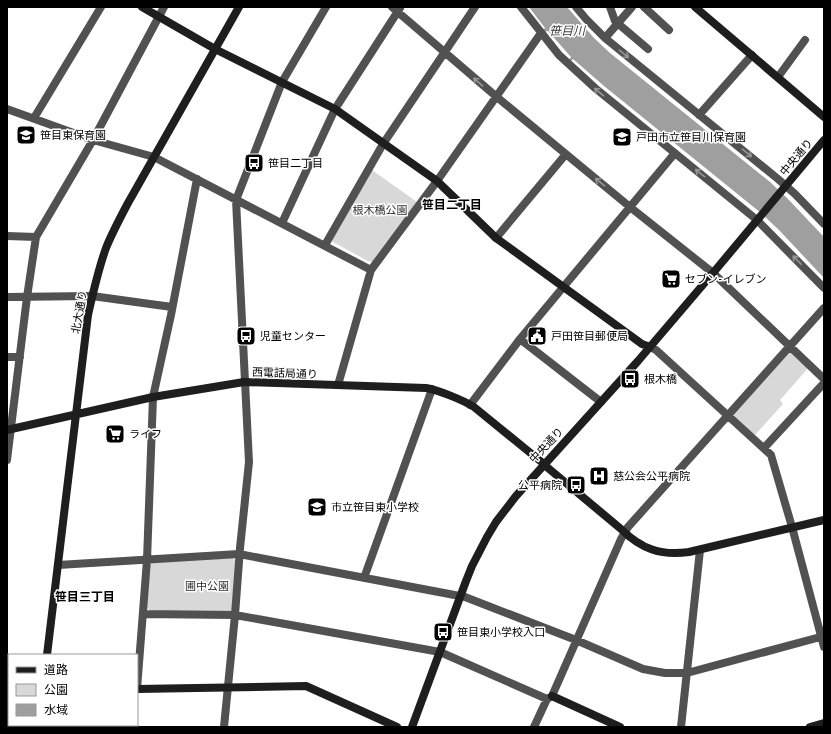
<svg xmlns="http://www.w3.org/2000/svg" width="831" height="734" font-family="Overpass,'Noto Sans JP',sans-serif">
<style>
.green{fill:#d8d8d8}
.water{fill:#9f9f9f}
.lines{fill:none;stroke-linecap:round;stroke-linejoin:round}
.street{stroke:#515151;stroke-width:8}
.secondary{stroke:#1e1e1e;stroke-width:8}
.oneway{stroke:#979797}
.labels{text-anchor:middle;stroke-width:3;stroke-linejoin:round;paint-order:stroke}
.poi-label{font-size:11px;fill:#000;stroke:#fff;text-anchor:start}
.street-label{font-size:11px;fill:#000;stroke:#fff}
.park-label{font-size:11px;fill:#2f2f2f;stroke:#fff}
.water-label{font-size:12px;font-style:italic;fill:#404040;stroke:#fff}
.neighbourhood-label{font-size:12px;font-weight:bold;fill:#000;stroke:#fff}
</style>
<rect width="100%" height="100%" fill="#fff"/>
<path class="green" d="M372,170l45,32 -44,60 -5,-1 -35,-19 -1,-2z
M790,350l19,17 -29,33 3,4 -29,32 -23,-21z
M233,558l2,2 -3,51 -2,2 -79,-2 -4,-3 3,-43 3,-4z"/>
<path class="water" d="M529,7h38l27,31 16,15 160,129 17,16 37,39v41l-45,-48 -18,-17 -157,-127 -31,-27 -2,2 -2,-1 2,-3 -23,-26h-1l-2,1 -2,-2 2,-2z"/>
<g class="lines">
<path class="street" d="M392,7l106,91 132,109 83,66 111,106
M521,7l38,48 36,33 162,132 67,68
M576,7l10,12 19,19 173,141 17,15 29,30
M610,7l5,14 33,28
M644,7l25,23
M605,38l27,-31
M778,77l27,-37
M7,109l86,31 61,17 217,113
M699,115l53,-60
M34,118l67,-111
M282,223l53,-114 65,-101
M7,236l29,1
M496,238l70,-84
M325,245l58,-101 92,-137
M7,297l85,-1 80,11
M520,339l81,63
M650,347l6,3 115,105 21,72 32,120
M7,357h13
M338,385l33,-115 66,-89 104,-148
M470,405l50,-66 155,-186
M764,448l60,-65
M7,460l20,-163 9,-60 57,-97 71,-133
M58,565l181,-11 226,43 111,43 67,29 22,4h22l137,-37
M364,578l68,-189
M143,614l92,1 205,37 107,47
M137,689l10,-129 6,-163 18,-82 26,-136
M224,727l11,-112 5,-67 9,-86 -13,-262 46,-118 44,-75
M534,727l13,-28 5,-3 69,-157 7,-12 196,-219
M681,727l19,-177"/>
<path class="secondary" d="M142,7l73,42 120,60 102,72 59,57 146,106 8,3
M695,7l129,110
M7,430l146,-33 91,-15 182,6c12,2 37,12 48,19l70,57 4,4 73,61c20,20 40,27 68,23l135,-32
M47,655l41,-340c5,-22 10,-45 18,-67 6,-15 14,-30 22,-45l111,-196
M137,689l169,-3 91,41
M7,695h2
M552,696l68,31
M38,727v-2
M412,727l54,-146 6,-15 15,-29 9,-15 20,-26 122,-135 75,-88 111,-133
M810,727l14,-4"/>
</g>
<defs><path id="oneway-shaft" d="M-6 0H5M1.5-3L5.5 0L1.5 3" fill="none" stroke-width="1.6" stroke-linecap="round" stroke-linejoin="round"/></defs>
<g class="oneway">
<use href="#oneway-shaft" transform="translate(624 54) rotate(39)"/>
<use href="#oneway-shaft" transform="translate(478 82) rotate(-139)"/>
<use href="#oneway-shaft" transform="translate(599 92) rotate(-141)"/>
<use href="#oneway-shaft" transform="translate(747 153) rotate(39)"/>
<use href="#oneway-shaft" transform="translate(700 173) rotate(-141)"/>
<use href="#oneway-shaft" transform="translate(600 182) rotate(-141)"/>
<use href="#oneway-shaft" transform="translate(797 260) rotate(-134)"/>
</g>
<defs>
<symbol id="school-square" viewBox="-11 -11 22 22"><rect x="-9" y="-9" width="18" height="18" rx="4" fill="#000" stroke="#fff"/><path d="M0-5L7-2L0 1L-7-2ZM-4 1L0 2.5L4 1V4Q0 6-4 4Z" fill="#fff"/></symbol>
<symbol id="bus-square" viewBox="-11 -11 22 22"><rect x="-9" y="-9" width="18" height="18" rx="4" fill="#000" stroke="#fff"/><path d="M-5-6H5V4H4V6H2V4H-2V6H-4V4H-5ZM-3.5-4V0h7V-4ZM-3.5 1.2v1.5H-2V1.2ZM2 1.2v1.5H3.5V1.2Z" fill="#fff"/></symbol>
<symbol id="supermarket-square" viewBox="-11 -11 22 22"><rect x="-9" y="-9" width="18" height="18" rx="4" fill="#000" stroke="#fff"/><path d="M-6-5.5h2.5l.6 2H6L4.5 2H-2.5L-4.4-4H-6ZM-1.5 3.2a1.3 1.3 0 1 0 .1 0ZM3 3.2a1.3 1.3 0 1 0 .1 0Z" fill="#fff"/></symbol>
<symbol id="civic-square" viewBox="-11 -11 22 22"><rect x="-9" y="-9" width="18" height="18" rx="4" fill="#000" stroke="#fff"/><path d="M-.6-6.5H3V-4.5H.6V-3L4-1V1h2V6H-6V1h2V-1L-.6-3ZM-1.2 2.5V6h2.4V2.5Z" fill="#fff"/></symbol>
<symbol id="hospital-square" viewBox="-11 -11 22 22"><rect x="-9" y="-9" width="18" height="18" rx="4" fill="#000" stroke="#fff"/><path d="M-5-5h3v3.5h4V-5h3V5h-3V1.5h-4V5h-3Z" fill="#fff"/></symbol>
</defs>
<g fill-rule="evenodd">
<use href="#school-square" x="15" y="124" width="22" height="22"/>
<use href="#school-square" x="611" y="126" width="22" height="22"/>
<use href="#bus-square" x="243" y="152" width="22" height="22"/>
<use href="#supermarket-square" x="660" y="268" width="22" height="22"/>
<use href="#bus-square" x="235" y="325" width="22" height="22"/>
<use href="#civic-square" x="526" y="325" width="22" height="22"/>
<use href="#bus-square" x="619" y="368" width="22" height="22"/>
<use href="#supermarket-square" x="104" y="423" width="22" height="22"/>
<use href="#hospital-square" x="588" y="465" width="22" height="22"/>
<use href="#bus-square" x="565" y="474" width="22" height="22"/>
<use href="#school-square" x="306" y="496" width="22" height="22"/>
<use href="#bus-square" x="432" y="621" width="22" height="22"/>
</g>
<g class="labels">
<g class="poi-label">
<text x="40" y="139">笹目東保育園</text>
<text x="636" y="141">戸田市立笹目川保育園</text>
<text x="268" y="167">笹目二丁目</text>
<text x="685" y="283">セブン-イレブン</text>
<text x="260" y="340">児童センター</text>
<text x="551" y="340">戸田笹目郵便局</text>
<text x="644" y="383">根木橋</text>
<text x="129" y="438">ライフ</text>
<text x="613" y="480">慈公会公平病院</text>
<text x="562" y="489" text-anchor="end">公平病院</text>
<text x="331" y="511">市立笹目東小学校</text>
<text x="457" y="636">笹目東小学校入口</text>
</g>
<g class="street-label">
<text transform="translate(796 157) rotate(-50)" y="4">中央通り</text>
<text transform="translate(79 312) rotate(-80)" y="4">北大通り</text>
<text transform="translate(285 373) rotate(2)" y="4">西電話局通り</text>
<text transform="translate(546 445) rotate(-47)" y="4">中央通り</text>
</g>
<g class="park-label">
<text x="380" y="214">根木橋公園</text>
<text x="207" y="590">圃中公園</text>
</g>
<g class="water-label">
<text x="567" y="35">笹目川</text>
</g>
<g class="neighbourhood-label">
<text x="452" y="209">笹目二丁目</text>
<text x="85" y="601">笹目三丁目</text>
</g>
</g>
<rect width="831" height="734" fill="none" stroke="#000000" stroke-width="16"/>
<rect x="8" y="654" width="130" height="72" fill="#ffffff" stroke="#999999"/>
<rect x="16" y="667" width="20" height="6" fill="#1e1e1e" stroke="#999999"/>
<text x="44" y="674" font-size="12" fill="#000000">道路</text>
<rect x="16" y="684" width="20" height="12" fill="#d8d8d8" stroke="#999999"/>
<text x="44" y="694" font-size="12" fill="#000000">公園</text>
<rect x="16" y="704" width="20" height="12" fill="#9f9f9f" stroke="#999999"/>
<text x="44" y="714" font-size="12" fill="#000000">水域</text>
</svg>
